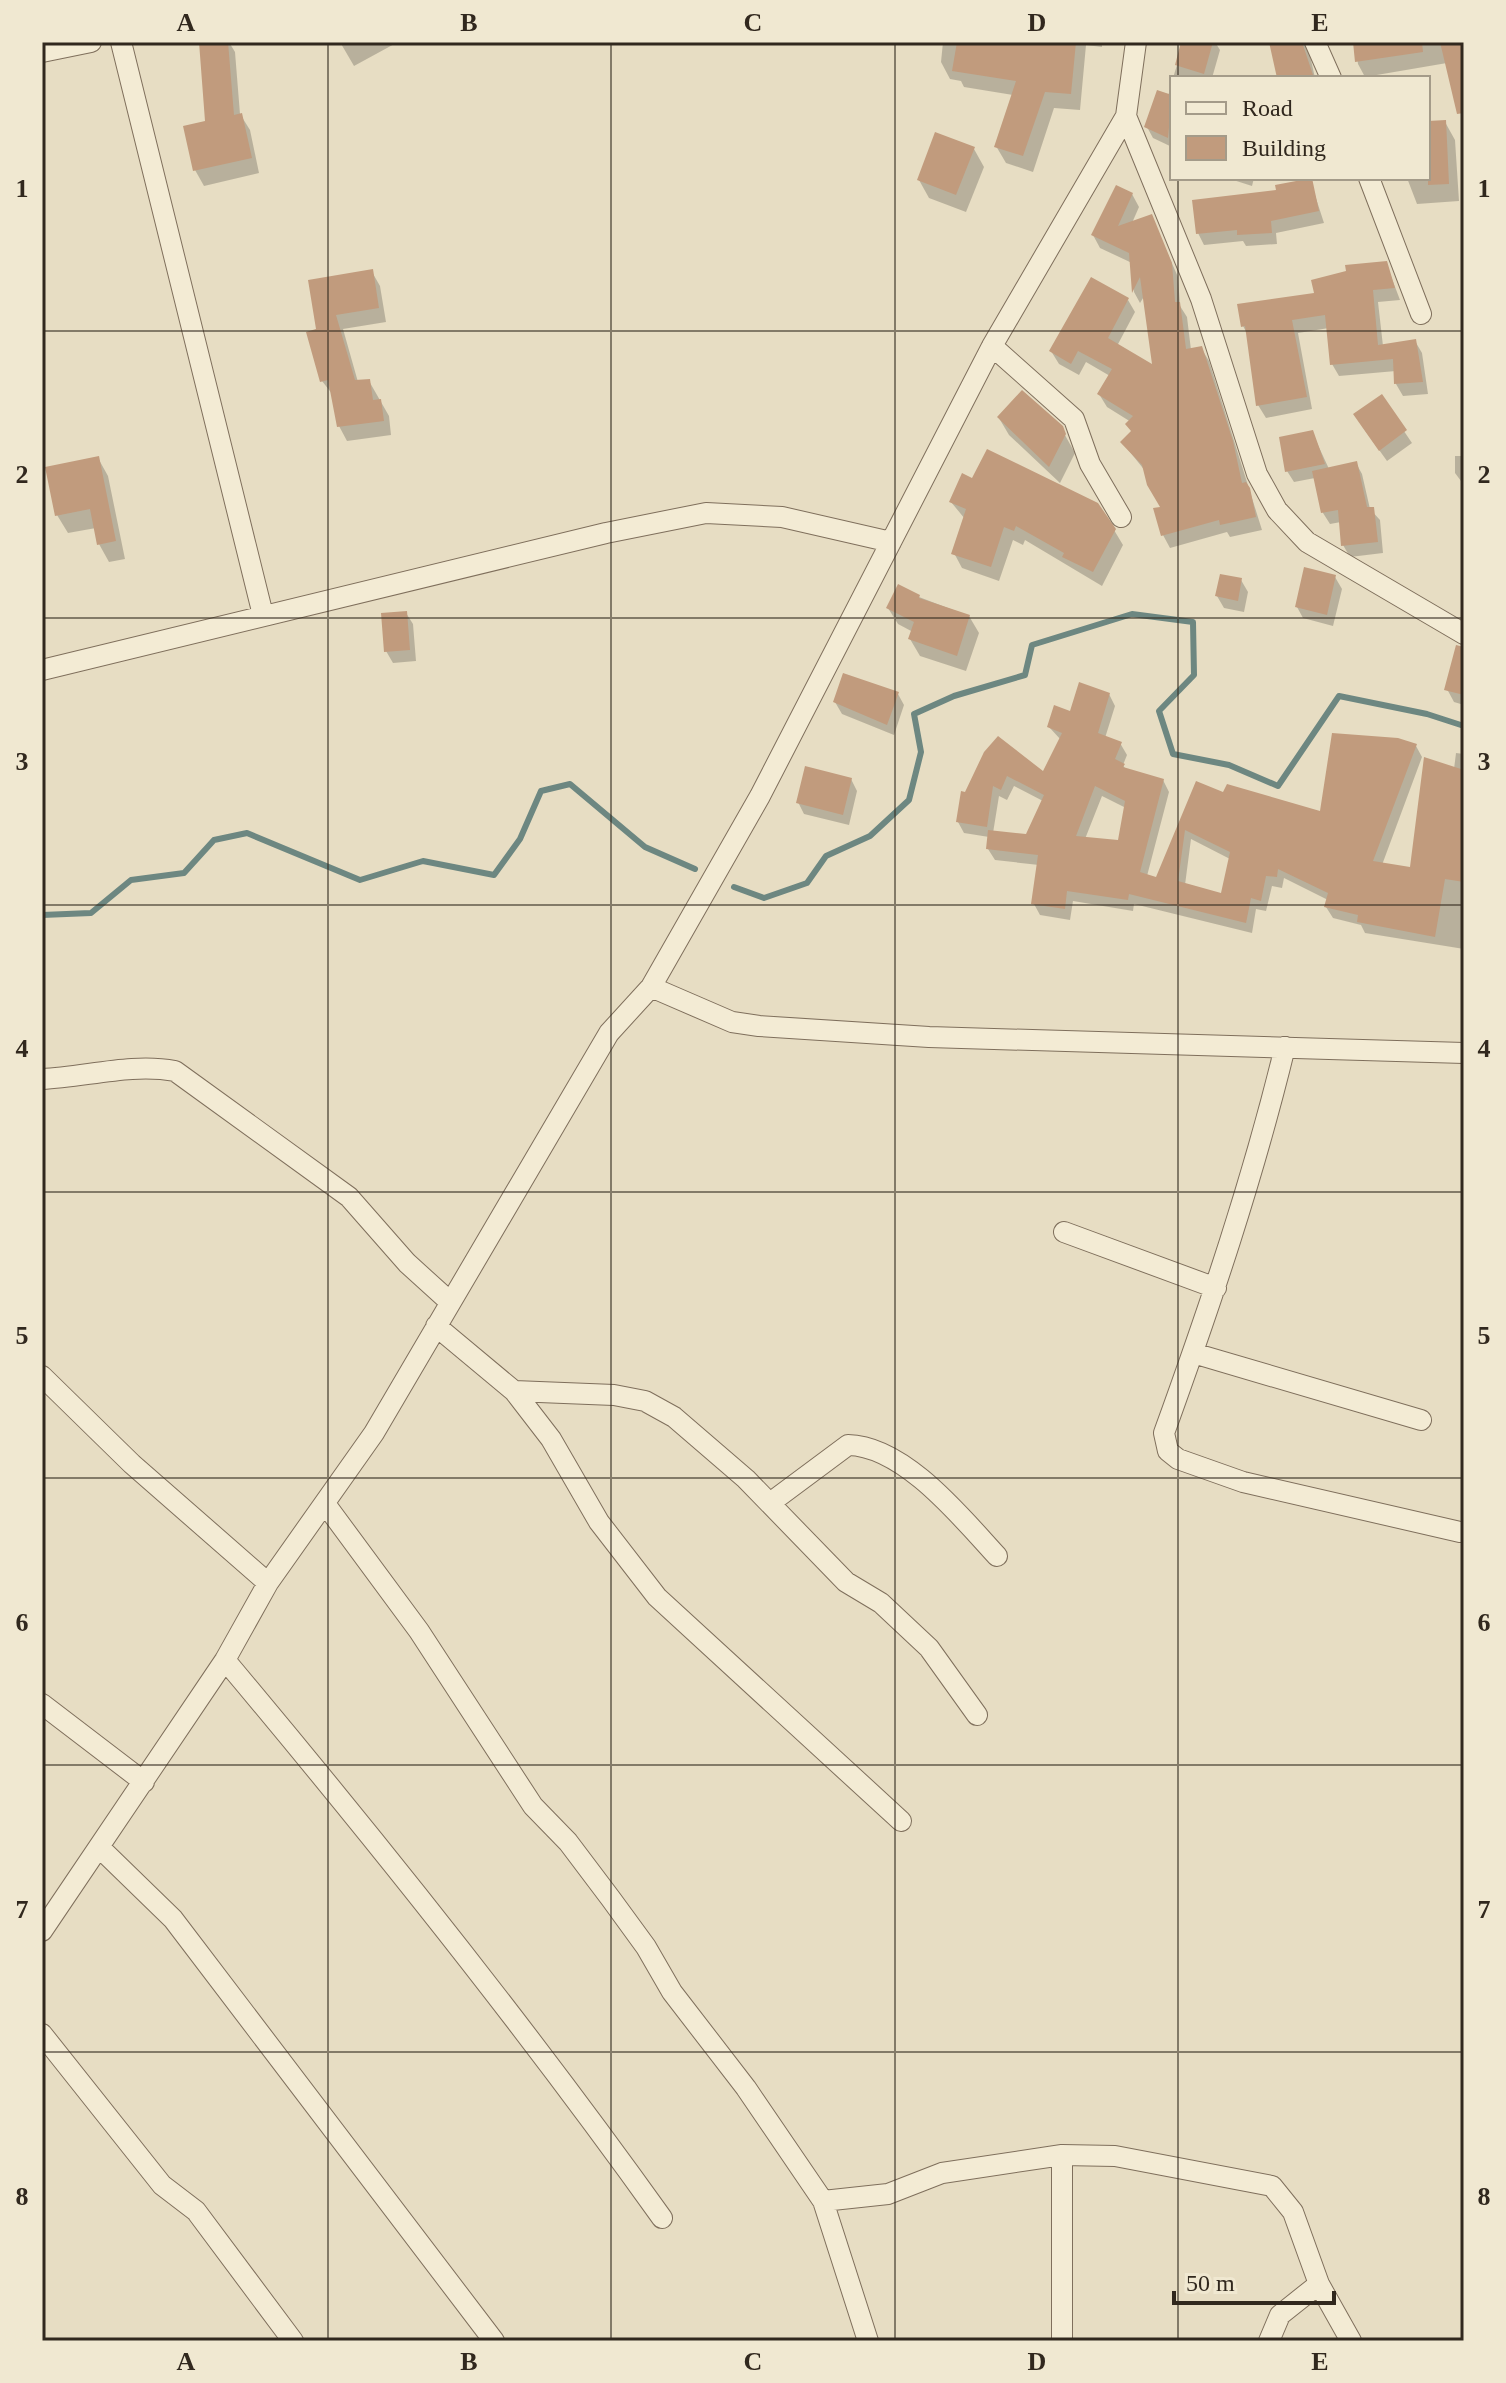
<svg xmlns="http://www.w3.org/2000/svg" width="1506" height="2383" font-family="'Times New Roman',serif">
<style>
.shadow{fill:#0003;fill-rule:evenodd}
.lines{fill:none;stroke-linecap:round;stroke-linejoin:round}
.stream{stroke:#6d8781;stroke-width:6}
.building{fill:#c19b7d;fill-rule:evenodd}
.minor-casing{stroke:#7f6f5c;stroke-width:22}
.minor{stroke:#f3ebd4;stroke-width:20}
.grid{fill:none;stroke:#31281e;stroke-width:2;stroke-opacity:0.55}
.neatline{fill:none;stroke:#31281e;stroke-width:3}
.grid-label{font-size:26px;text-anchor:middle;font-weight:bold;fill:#31281e}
</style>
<rect width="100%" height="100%" fill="#e7ddc3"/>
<path class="shadow" d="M201,42h28l6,10 5,62 10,16 9,43 -55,13 -9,-16 13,-47z
M340,42h58l-44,24z
M943,42h159v5l-16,-2 -6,65 -26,-2 -21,64 -27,-9 -10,-17 17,-51 -49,-8 -3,-6 -11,-2 -9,-17z
M1184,42h31l5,8 -8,28h-39z
M1280,42h27l8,36h-36z
M1355,42h109v77l-17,-56 -82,14 -7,-13z
M1172,83v64l-19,-9 -6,-11 21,-31z
M1445,122l10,18 4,61 -42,3 -10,-26h21v-55z
M974,149l10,18 -18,45 -37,-14 -10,-18z
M1227,178h27l-2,8z
M1313,189l11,34 -48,10 1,11 -31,2 -3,-5 -39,4 -6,-12z
M1132,194l7,13 -7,16 19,-7 27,61 2,29 7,11 4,33 10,-2 8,13 53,169 -32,7 -3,-5 -57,16 -7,-13v-27l-17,-36 -24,-30 10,-9 -1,-11 -24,-15 -8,-13 11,-18 -24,-14 -7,13 -20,-11 -8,-13 77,-51 7,12 -18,34 37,22 -9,-73 -5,8 -6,-11 -2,-29 -32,-15 -7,-13z
M1386,263l14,37 -22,2 5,44 32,-5 7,12 6,41 -25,2 -7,-12v-13l-57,5 -7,-12 -3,-36 -31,5 14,76 -46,9 -8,-13 -9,-68 -6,-11z
M372,272l8,14 6,36 -43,7 15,53 11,-1 20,35 2,19 -44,6 -8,-15 -6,-31 -11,-14 -4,-50z
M1381,397l31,46 -25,18 -25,-35z
M999,418l62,10 14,25 -15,30 -51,-48z
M1312,432l17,37 27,-6 6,11 8,35 10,11 3,33 -33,4 -7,-12 -2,-23 -11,2 -7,-11 -8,-35 -21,4 -7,-11z
M1455,456h9v29l-9,-12z
M98,458l10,18 17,83 -16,3 -10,-18 -3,-16 -28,5 -11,-18z
M951,502l163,28 9,15 -21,41 -77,-46 -2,5 -10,-5 -14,41 -37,-13 -8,-15 11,-34z
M1335,577l7,12 -9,37 -30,-8 -6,-11z
M1241,580l7,12 -4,20 -20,-4 -7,-12z
M919,597l50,19 10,17 -13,38 -46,-15 -10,-17 3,-7 -15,-8 -10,-16z
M406,613l7,11 3,37 -23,2 -7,-12z
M1464,648v57l-10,-3 -7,-13z
M898,694l6,11 -10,30 -52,-21 -7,-12z
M1109,694l6,12 -10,32 15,5 7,12 -4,10 3,5 37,10 6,12 -22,84 10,3 40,-96 27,11 98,19 94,-67 6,11 -40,108 30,4 42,-100 2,-16 8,1v195l-99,-16 -4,-8 -28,-7 -7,-11 2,-7 -44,-22 -2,10 -10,-2 -6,25 -10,-2 -4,24 -118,-29 -1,7 -60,-10 -3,19 -30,-5 -6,-11 5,-39 -44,-5 -7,-11 1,-12 -25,-4 -6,-11 27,-68 59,20 17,-34 -12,-13zM1014,786l29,15 -16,35 -34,-3 6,-37 8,4zM1102,796l24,12 -6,34 -35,-3zM1191,839l39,20 -8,37 -37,-11z
M851,779l6,12 -8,34 -45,-11 -6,-12z"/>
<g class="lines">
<path class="stream" d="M734,887l30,11 43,-15 19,-27 44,-20 39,-36 12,-48 -7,-38 40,-18 71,-21 7,-30 100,-31 61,8 1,53 -35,36 14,43 56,11 49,21 61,-90 88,18 37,12
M42,915l49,-2 40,-33 53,-7 30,-33 33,-7 113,47 63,-19 71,14 26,-36 21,-48 29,-7 75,63 50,22"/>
</g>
<path class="building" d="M199,42h29l6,73 8,-2 10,45 -59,13 -10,-45 22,-5z
M957,42h119l-5,52 -26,-2 -22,64 -29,-9 22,-66 -64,-10z
M1181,42h32l-9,32 -29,-9z
M1269,42h33l12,36h-37z
M1353,42h69l1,10 -68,10z
M1440,42h24v71l-7,1z
M1157,90l15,5 -4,43 -24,-11z
M1446,120l3,64 -21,1v-64z
M935,132l40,15 -19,48 -39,-15z
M1312,178l7,33 -48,10 1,12 -35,2v-5l-41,4 -4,-34 84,-10 -1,-5z
M1116,185l17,8 -15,33 34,-12 20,49 3,39h5l6,47 16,-3 31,95 9,42 4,-1 4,6 6,29 -36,8 -1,-5 -58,16 -8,-28 7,-1 -13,-22 -5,-20 -22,-23 11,-11 -6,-7 8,-8 -36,-22 15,-25 -34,-18 -7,13 -22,-13 42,-74 38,21 -21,40 44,26 -12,-87 -8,16 -3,-40 -38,-18z
M1387,261l8,27 -22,2 5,55 38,-6 7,43 -29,2 -1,-25 -63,6 -5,-50 -33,5 15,77 -51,9 -11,-80 -4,1 -4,-23 77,-11 -3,-13 35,-9 -1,-6z
M373,269l6,39 -43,7 19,65 15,-1 3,21 8,-1 3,22 -47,6 -9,-47 -8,2 -14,-50 10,-3 -8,-49z
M1022,390l41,36 3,8 -17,33 -52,-50z
M1382,394l25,36 -28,21 -26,-37z
M1313,430l12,34 -40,8 -6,-35z
M987,449l111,54 18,26 -23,43 -31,-15 2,-4 -48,-27 -2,5 -10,-4 -13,40 -40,-13 15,-45 -17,-7 13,-29 10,5z
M99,456l17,85 -19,4 -7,-36 -35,7 -10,-49z
M1357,461l10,46h7l4,35 -37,4 -3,-36 -17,3 -9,-42z
M1304,567l32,8 -9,40 -32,-8z
M1220,574l22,4 -4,23 -23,-5z
M898,584l22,11 -1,3 51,17 -13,41 -49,-17 6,-17 -28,-14z
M407,611l3,39 -26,2 -3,-39z
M1456,645l8,2v48l-20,-5z
M843,673l56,19 -12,33 -54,-23z
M1079,682l31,11 -12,40 24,9 -7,17 10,5 -2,3 41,12 -24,93 16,5 40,-96 27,11 4,-8 93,27 12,-78 66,5 19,6 -44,117 37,6 14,-110 40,13v112l-19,-3 -10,58 -78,-15 1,-7 -34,-8 4,-14 -50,-24 -1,8 -11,-1 -5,25 -10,-3 -5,25 -117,-29 -1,6 -61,-9 -2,18 -34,-5 7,-49 -52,-6 2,-19 38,4 18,-39 -37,-19 -6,14 -8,-4 -6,41 -31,-5 5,-31 4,1 19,-40 14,-16 45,35 19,-38 -15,-6 7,-22 16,6zM1095,786l30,15 -7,39 -42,-4zM1185,830l45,22 -9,41 -43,-12z
M805,766l47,12 -9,37 -47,-12z"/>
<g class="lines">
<defs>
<path id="minor" d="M121,42l142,573
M1315,42l16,36
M42,52l49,-10
M1126,116l75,183 56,175 20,36 30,32 157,92
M1369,178l52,136
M992,346l82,73 16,45 31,53
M42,670l564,-137 100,-20 76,4 109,25
M651,987l81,35 27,4 170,11 535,16
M1285,1047c-32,132 -75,259 -121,386l4,18 10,8 65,23 217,50
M42,1079c44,-2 89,-16 133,-8l174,126 58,66 43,39
M1064,1232l152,56
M436,1326l78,65 37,48 48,83 58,75 244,224
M1193,1353l228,67
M42,1376l90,88 136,119
M514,1391l100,4 31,6 29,16 72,62 100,103 35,21 48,45 48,67
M770,1503l78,-58c56,1 113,72 149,111
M326,1505l93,126 114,175 35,36 43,57 35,48 26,45 74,96 77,113 65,-7 54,-21 120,-18 53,1 157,30 21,26 26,72 32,57
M225,1660c152,181 299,365 437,558
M42,1704l102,78
M100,1848l73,71 321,422
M42,1931l183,-271 43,-77 106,-150 235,-400 42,-46 109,-191 232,-450 134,-230 10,-74
M42,2034l120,151 34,26 97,130
M1062,2155v186
M823,2201l45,140
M1269,2341l11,-26 39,-31"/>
</defs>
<use href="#minor" class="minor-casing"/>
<use href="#minor" class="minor"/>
</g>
<path class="grid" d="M328,42v2299M611,42v2299M895,42v2299M1178,42v36M1178,178v2163M42,331h1422M42,618h1422M42,905h1422M42,1192h1422M42,1478h1422M42,1765h1422M42,2052h1422"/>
<rect width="1506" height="2383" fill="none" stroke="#f0e8d1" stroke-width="88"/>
<rect x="1170" y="76" width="260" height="104" fill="#f0e8d1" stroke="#a49b89" stroke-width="2"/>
<rect x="1186" y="102" width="40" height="12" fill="#f3ebd4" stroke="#a49b89" stroke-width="2"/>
<text x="1242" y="116" font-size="24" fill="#31281e">Road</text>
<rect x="1186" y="136" width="40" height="24" fill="#c19b7d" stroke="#a49b89" stroke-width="2"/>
<text x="1242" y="156" font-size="24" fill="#31281e">Building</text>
<path d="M1174 2291v12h160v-12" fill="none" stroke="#31281e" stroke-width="4"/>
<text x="1186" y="2291" font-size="24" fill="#31281e" stroke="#f0e8d1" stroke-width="6" paint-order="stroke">50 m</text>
<rect x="44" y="44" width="1418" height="2295" class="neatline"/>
<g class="grid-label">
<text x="186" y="31">A</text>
<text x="469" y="31">B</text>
<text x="753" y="31">C</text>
<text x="1037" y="31">D</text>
<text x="1320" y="31">E</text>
<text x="22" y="197">1</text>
<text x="1484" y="197">1</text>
<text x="22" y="483">2</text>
<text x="1484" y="483">2</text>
<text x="22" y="770">3</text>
<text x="1484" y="770">3</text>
<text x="22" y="1057">4</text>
<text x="1484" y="1057">4</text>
<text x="22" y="1344">5</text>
<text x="1484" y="1344">5</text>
<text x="22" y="1631">6</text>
<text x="1484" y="1631">6</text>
<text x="22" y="1918">7</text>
<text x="1484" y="1918">7</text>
<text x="22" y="2205">8</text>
<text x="1484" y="2205">8</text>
<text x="186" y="2370">A</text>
<text x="469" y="2370">B</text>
<text x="753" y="2370">C</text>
<text x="1037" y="2370">D</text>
<text x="1320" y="2370">E</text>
</g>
</svg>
